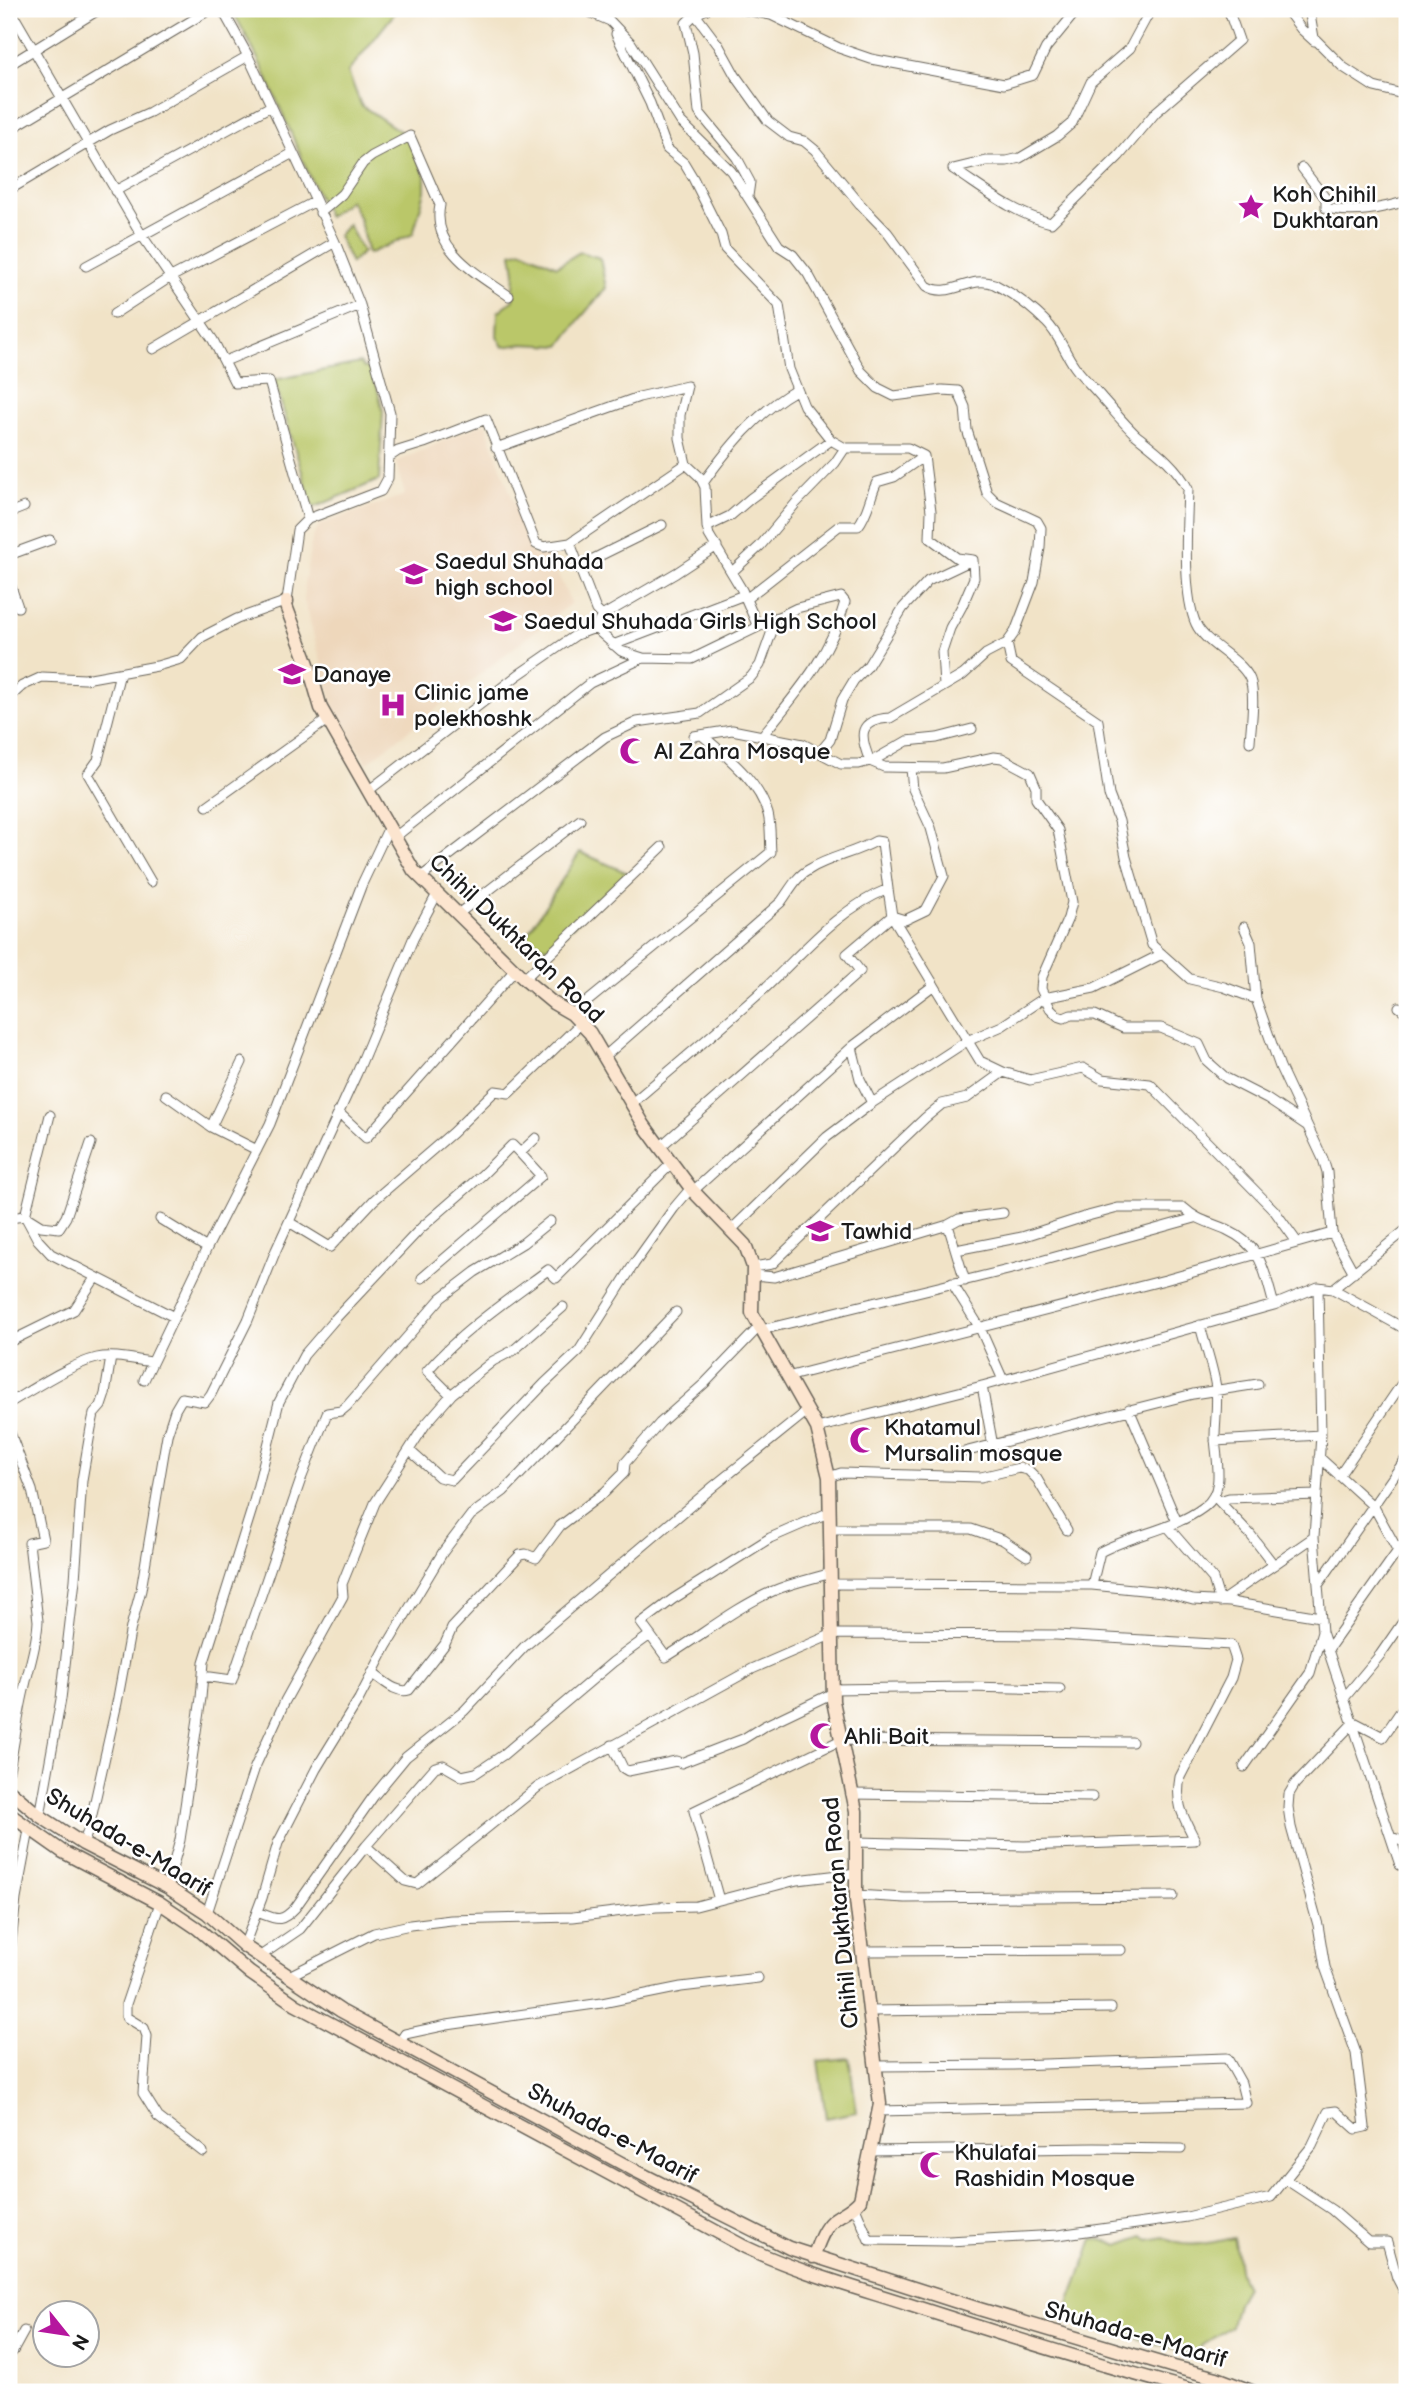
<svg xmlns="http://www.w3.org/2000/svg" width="1416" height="2401" font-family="'Balsamiq Sans',sans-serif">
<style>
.built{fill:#eed7bb}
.green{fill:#bac769;stroke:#6b7242;stroke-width:2}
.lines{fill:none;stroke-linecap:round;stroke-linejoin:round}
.street-casing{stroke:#676258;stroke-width:11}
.secondary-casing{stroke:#676258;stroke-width:15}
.street{stroke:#fff;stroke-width:9}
.secondary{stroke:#fce5cf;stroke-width:12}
.labels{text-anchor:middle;stroke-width:5;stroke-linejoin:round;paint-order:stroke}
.poi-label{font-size:23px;fill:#1c1c1c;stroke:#fff;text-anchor:start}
.street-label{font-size:23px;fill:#1c1c1c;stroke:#fff}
</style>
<rect width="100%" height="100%" fill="#fff"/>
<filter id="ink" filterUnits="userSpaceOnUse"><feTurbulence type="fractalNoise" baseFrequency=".0143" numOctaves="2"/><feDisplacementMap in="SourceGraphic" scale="14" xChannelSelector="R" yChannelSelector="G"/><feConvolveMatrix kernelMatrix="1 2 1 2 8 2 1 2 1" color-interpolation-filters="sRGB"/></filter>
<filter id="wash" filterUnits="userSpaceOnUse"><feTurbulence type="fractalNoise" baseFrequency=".00686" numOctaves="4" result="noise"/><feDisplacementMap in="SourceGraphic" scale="28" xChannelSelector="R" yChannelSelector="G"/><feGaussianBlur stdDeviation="1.57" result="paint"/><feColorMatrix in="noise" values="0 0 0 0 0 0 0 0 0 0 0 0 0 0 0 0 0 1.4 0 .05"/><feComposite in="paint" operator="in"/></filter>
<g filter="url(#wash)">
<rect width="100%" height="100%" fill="#f1e3c7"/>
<path class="built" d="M485,423l48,133 14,-6 24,53 -204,160 -32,-51 -31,-111v-17l8,-45 7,-14 86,-30 -9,-33z"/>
<path class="green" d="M231,9h167l-50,63 13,33 46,31 18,39v16l-12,43 -45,20 -9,-37 -9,-17 -22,17c-33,-69 -58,-143 -97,-208z
M348,224l15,28 -12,11 -13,-27z
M522,250l35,16 23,-14 20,6 6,30 -28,33 -18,25 -38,-2 -19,3 -6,-11 1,-24 15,-12 2,-28 -3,-19z
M360,363l4,5 8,-1 11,44 -4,69 -66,28 -39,-128z
M580,852l50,22 -82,74 -21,-9 2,-8z
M849,2058l8,54 -31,6 -8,-57z
M1143,2236l6,4 15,-3c20,14 48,5 70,1 5,17 2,34 12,49l-9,16 -6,23 -30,20 -2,6 -7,2 -123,-36 -4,-4 28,-74 8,-1 18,6z"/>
</g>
<g filter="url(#ink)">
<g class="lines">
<defs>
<path id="street" d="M10,9l131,225 72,106 22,43 34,-2 39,138
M582,9l28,12 21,22 50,79 50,49 48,75 14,9 15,19 53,97 17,17 16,8 48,-6 16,1 7,16 2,23 20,63 9,9 41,19 4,7 -1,20 -6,34 -19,50 -8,11 -21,11 -23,21 -73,43c-32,2 -31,17 -20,43l14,6 59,1 51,-11 8,1 28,15 6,14v12l22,31 14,72 -4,16 -26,59 -1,12 9,19 8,8 6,2 7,-3h24l28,13h38l38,16 8,17 19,17 41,21 39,26
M707,9l-12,5 -9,9 7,30 6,59 38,46 13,24 -2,14
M741,9l30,6 68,33 32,11 133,25 29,-9 13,-27 32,-39
M1286,9l15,20 13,12
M1309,9l5,29 29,29 31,20 33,8
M695,14l24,32 16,29 33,46 21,16 15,4 11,9 45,54 27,28 40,54c23,14 43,-12 67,-2 18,9 37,23 52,38 13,12 18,30 29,45 8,11 19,21 28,32 11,12 21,25 33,36 19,15 41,31 52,54 -1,34 -6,104 8,135 10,22 51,37 55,59 4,18 0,41 -1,59
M617,30l-1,4 34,69 17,46 17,14 9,15 28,56 4,15 54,56 10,64 15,37 27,34 14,8h63l16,8 7,55 -1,27 27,20 16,2 1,18 -12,28 -12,22 -8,24 2,34
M9,65l91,-56
M9,130l202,-121
M1302,168l24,31v9c29,6 54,1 81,-7
M953,169c31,20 61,45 98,54l68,-67 37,-44 83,-72 -11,-31
M953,169l33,-8h21l13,-3 37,-22 15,-13 19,-41 39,-34 21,-39
M9,190l101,-60 40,-18 98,-56
M115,191l156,-85
M320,213l22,-19 21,-31 9,-7 38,-20 30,69c-9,45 38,69 69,91
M86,266l207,-113
M114,314l55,-36 145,-76
M153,349l182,-107
M225,361l135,-56
M496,448l143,-51 48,-11 -7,29v23l6,26 14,13 5,10 2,40 2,8 33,55 16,37
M389,457l9,-6 26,-8 62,-24 50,125 8,3 26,-4 26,67 6,6 -7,12
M703,483c26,-36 54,-71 93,-93
M9,513l15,-6
M707,527l23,-11 21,-18 80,-58
M570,543l116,-79
M9,555l41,-15
M579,566l83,-41
M732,572l28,-26 36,-43 39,-40 10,-15
M9,581l9,26
M746,599l93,-73h19c10,-12 12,-30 19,-44l17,-5 30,-21
M602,616l74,-43 41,-27
M1007,643l4,19 87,59 11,74 10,26 7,36 26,88 38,34 34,8 32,12
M613,645l131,-50
M120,673l-22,87 -10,14 63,108
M9,698l13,-12 20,-9 43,2 72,-13 24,-7 21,-22 35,-18 50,-18 10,-71 11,-11 73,-28 7,-13 2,-65 -30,-108 -25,-63 -87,-186 -26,-47
M694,736l38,-6 71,14 38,20h18l15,-4 33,-19 30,-3 35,-9
M820,752l10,-12 12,-40 12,-20 13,-13 36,-59 25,-27 44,-21
M368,791l150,-116 58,-40 19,-7 26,23 22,7 49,1 105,-51 44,-11 4,5c-14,53 -49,92 -83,134
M207,806l120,-86
M395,837l195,-154 53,-25
M421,877l184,-140 32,-15 63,-9 51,-36 9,-12 17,-48
M458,914l122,-94
M892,916l13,4 21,-10 18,-34 -13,-48 -18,-39 -2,-20
M1244,927l7,16 5,56 24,68 43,92 4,13 5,61 22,40
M524,979l138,-132
M1399,1007l8,6
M572,1014l199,-162c-1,-12 0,-27 -3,-38 -9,-33 -42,-58 -66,-79
M852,1047l8,32 12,24
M604,1057l177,-155c9,-12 15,-26 29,-33 19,-12 45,-16 66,-28l6,1 6,47
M166,1095l45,32 46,23
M631,1104c44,-38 89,-75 131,-113 39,-36 75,-82 126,-102l4,27 88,145 23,11 27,8 53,-12 19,11 48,5 124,126 23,32
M338,1112l28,26 149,-168
M50,1115l-25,101 13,24 13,14 123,63
M211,1127l31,-65
M660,1147l200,-176 -13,-17 45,-38
M693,1191l159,-144 82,-62
M9,1218l16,-2 16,10 18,2 7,-11 25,-74
M160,1219l47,29
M289,1222l41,25 44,-47 78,-67 43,-42 14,2 72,-70
M948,1225l17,56
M731,1230l96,-93 45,-34 95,-62 35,-15 42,-28 50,-10 68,-34
M956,1250l66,-13 62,-20 34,-9h66c14,13 26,14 43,22 36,17 37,41 47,75
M753,1267l19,-3 153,-146 17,-14 25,-6 36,-26
M753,1275l21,2 174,-52 11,-6 44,-6
M422,1278l119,-102 -21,-23
M952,1283l28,45 23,52
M1318,1287l3,148 -7,102 8,95 78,233
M1333,1289l74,-60
M761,1330l251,-61 183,-51
M9,1342l65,-32 21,-32
M787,1377l378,-97 167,-47
M144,1380l63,-132 63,-124 92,-240 27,-57
M982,1386l11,60
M451,1395l-24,-24c35,-40 79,-70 121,-101l8,8 116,-115
M9,1403c24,-14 62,-39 88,-45 17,-4 38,2 55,4
M1129,1409l48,113
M817,1428l165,-42 292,-81 44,-18 15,2 74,41
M9,1430l23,60 11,50 -14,3 9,78c-1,24 -9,45 -14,69 -6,26 -10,54 -15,80
M1215,1441l106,-6
M409,1450l30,27 13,3 92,-96 35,-33 55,-87 40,-56 17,-20
M964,1452l229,-58 65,-10
M1319,1457l55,50 24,44 9,8
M1339,1476l68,-100
M829,1477l12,-4 140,4 38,-9 9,2 9,9 30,51
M1216,1498l34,36 24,31
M1219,1501l10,-3 88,-3
M1168,1527l45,52 7,23 94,-65
M830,1529h141l32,11 24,16
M831,1584l261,1 71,7 30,8 37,2 90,15
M1092,1585l8,-33c34,-18 73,-22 104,-45 22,-16 12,-47 11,-70 0,-16 3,-33 1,-49 -3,-21 -11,-42 -16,-63
M1318,1585l89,-128
M650,1635l16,22c36,-22 69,-49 107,-66 18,-8 39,-12 58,-18
M1329,1648l78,-110
M372,1673c11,7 24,21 37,17l36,-46 7,-16 68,-73 6,-1 10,4 24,-32 45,-34 19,-19 1,-10 35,-40 45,-40 54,-56
M203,1676l29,4 2,-6 67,-195 26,-66 14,-2 6,-5 94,-108 34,-26 48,-29 27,-22
M833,1689l134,-2 93,2
M1345,1697l35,-42 27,-39
M612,1745l11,23 5,3 48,-10 5,2 62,-24 21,-13 69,-33
M1244,1767l66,-94 12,-41
M851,1794l241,3
M40,1816l21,-117 14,-119 7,-100 9,-52 3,-14 7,-8 4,-12 6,-37
M1391,1837l16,6
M83,1844l6,-16 28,-125 14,-76 10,-37 26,-155 8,-25 7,-12 23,4 6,-8 37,-74 28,-70 81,-177 56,-134 24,-45
M366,1846l39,35 12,3 121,-97 214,-118 81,-35 223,1 175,10 5,15 -5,18 -51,99c-5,27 3,39 15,63l-171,6 -168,-4
M167,1887l13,-47 21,-142 3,-36 48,-153 27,-107 25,-47 31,-36 86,-91 61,-53 30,-30 8,8 16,-15
M856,1895l49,3 268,-2
M719,1900l-25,-89 147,-71 291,2
M160,1903l-34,101v13l18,11 3,8 -4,57 15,24 45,35
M257,1912c19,7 23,12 38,-4l78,-111 33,-40 58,-46 61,-65 189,-160 92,-74
M207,1913l48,-146 30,-66 58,-105 -1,-12 33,-81 50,-78 27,-31 41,-33 21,-11 49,-43
M244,1946l18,-48 16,-55 38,-74 43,-70 27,-52 57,-95 28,-37 33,-24 172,-179
M862,1951l259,-1
M259,1957l41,-28 66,-83 69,-79 8,-2 19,11 14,-3 27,-18 110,-93 37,-27 -9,-12 32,-24 97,-61 60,-26
M9,1960l7,-61 13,-69
M287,1977l87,-44 36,-8 41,-5 122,-3 83,-10 40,-1 101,-26 59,-7
M869,2011l242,-3
M400,2042l5,-8 42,-9 155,-22 79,-16 77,-9
M876,2066l138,-1 213,-7 14,25 5,20 -367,8
M869,2151l225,-3 87,1
M1285,2179l47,31 37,32h18l10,36 10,19
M855,2207l14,33 80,1 109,-6 129,-18 84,-20 41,-51 16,-34 8,-1 20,18 9,-2 -9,-74 -31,-86 -7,-42 -27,-98 -3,-20 1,-13 6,-10 59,-62 29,15 24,-35
M9,2355l4,-4 11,-20"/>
<path id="secondary" d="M287,601l-1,5 22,58 13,44 93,163 110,108 29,24 19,11 18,19 54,92 16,22 33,44 52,54 8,22 -1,46 65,115 12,49 4,224 23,110v89l24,204 -20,96c-8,10 -18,13 -28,21 -10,9 -14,24 -19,36
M9,1790l31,26 43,28 84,43 40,26 37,33 97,65 295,160 153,77 187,60 198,59 43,11 37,14
M9,1814l54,38 97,51 37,25 53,45 46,32 449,242c53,25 109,40 165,58 96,31 192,61 290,87"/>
</defs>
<use href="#street" class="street-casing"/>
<use href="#secondary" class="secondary-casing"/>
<use href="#street" class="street"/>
<use href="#secondary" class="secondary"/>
</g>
</g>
<defs>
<symbol id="sight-bare" viewBox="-9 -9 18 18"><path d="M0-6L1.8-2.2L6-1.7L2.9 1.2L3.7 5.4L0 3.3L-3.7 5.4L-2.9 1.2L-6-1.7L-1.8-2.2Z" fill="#b5179e" stroke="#fff" stroke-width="2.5" paint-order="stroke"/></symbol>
<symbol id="school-bare" viewBox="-9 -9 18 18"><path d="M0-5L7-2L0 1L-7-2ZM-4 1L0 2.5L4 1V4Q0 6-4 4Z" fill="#b5179e" stroke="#fff" stroke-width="2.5" paint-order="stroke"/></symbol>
<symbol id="hospital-bare" viewBox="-9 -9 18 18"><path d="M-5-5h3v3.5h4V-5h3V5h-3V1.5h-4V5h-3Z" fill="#b5179e" stroke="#fff" stroke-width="2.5" paint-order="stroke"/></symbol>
<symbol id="mosque-bare" viewBox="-9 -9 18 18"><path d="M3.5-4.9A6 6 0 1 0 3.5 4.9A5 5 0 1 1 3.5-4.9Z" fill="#b5179e" stroke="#fff" stroke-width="2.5" paint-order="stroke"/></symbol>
</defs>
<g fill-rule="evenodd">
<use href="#sight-bare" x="1232" y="188" width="38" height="38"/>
<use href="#school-bare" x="395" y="555" width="38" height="38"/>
<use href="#school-bare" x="484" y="602" width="38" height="38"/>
<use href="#school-bare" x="273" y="655" width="38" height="38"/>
<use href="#hospital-bare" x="374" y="686" width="38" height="38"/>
<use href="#mosque-bare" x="614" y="732" width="38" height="38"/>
<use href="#school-bare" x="801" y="1212" width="38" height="38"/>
<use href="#mosque-bare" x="844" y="1421" width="38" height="38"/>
<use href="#mosque-bare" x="804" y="1717" width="38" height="38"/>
<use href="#mosque-bare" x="914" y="2146" width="38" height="38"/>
</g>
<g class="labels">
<g class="poi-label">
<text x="1272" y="202">Koh Chihil<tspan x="1272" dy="26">Dukhtaran</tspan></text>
<text x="435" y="569">Saedul Shuhada<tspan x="435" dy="26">high school</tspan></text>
<text x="524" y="629">Saedul Shuhada Girls High School</text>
<text x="313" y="682">Danaye</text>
<text x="414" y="700">Clinic jame<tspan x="414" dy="26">polekhoshk</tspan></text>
<text x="654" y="759">Al Zahra Mosque</text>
<text x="841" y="1239">Tawhid</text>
<text x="884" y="1435">Khatamul<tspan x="884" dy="26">Mursalin mosque</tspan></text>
<text x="844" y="1744">Ahli Bait</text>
<text x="954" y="2160">Khulafai<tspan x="954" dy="26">Rashidin Mosque</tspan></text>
</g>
<g class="street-label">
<text transform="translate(517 938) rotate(44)" y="8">Chihil Dukhtaran Road</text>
<text transform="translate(129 1842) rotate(31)" y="8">Shuhada-e-Maarif</text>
<text transform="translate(840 1913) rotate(-95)" y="8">Chihil Dukhtaran Road</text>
<text transform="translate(613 2133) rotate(28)" y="8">Shuhada-e-Maarif</text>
<text transform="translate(1136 2334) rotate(16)" y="8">Shuhada-e-Maarif</text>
</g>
</g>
<rect width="1416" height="2401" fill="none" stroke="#fff" stroke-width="35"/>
<g transform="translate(66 2334) rotate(120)"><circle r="33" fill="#ffffff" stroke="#a4a4a4" stroke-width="2"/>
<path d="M0-5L12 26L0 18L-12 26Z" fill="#b5179e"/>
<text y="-10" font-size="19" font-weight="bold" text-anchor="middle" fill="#1c1c1c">N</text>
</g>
</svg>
